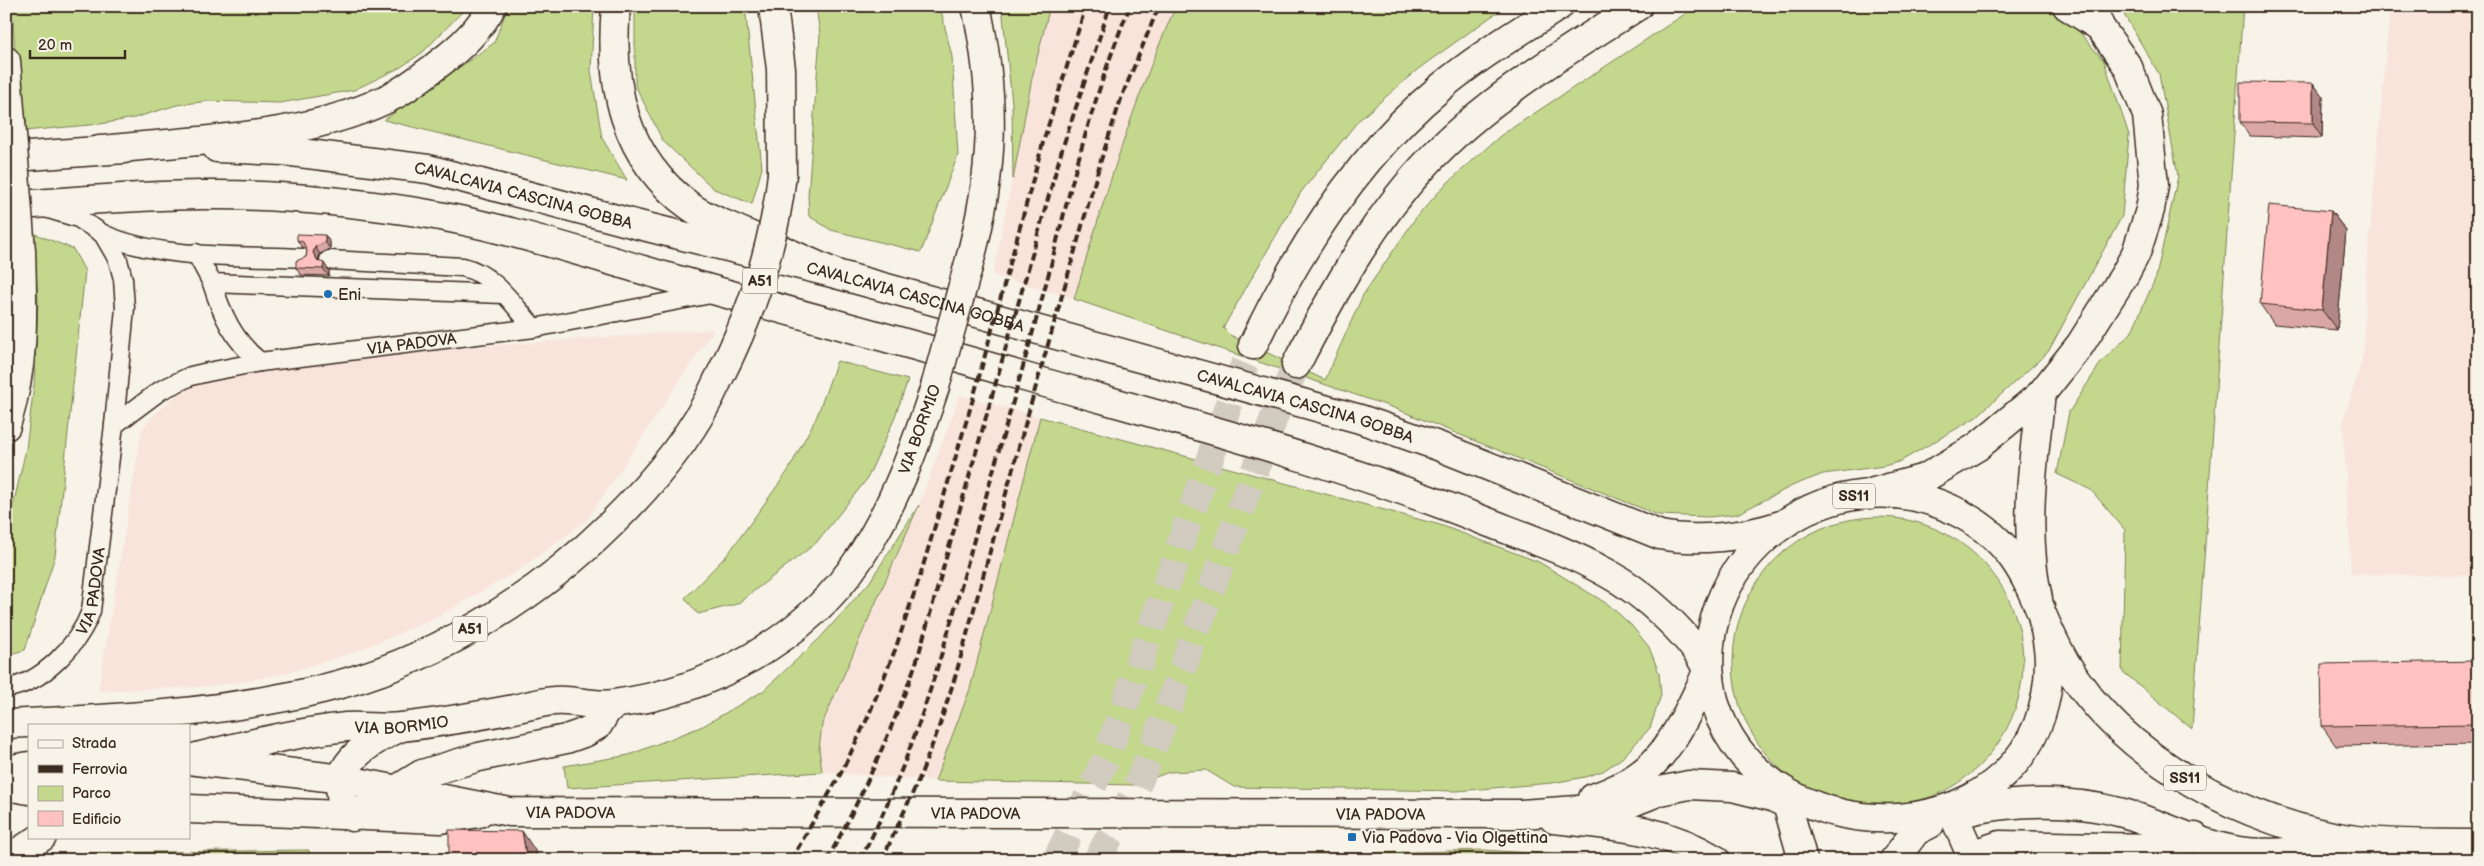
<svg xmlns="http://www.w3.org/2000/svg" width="2484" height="866" font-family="'Balsamiq Sans',sans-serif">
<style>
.built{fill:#f9e4dc}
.green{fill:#c3d88d;stroke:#7f8156}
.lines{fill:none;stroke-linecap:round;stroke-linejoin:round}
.minor-tunnel{stroke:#d1cbc0;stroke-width:28;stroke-dasharray:28 14;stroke-linecap:butt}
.service-casing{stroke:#3b2a1e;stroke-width:21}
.minor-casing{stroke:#3b2a1e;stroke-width:31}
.tertiary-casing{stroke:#3b2a1e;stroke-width:31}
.secondary-casing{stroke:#3b2a1e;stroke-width:31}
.primary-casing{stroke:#3b2a1e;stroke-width:31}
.trunk-casing{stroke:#3b2a1e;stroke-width:31}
.motorway-casing{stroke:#3b2a1e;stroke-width:31}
.service{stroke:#f7f3e8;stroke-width:18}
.minor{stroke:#f7f3e8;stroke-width:28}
.tertiary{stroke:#f7f3e8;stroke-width:28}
.secondary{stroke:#f7f3e8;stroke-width:28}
.primary{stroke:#f7f3e8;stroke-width:28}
.trunk{stroke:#f7f3e8;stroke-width:28}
.motorway{stroke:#f7f3e8;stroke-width:28}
.rail{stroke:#3b2a1e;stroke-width:4;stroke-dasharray:8 4;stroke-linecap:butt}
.secondary-bridge-casing{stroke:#3b2a1e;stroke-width:31;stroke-linecap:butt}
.motorway-bridge-casing{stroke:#3b2a1e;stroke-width:31;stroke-linecap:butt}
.secondary-bridge{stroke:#f7f3e8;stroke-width:28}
.motorway-bridge{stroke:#f7f3e8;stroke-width:28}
.wall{fill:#dba7a6;stroke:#3b2a1e}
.shaded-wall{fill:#b28887;stroke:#3b2a1e}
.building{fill:#ffc2c1;stroke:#3b2a1e}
.poi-dot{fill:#1f6fb2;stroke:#f7f3e8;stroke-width:2}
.labels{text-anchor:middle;stroke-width:4;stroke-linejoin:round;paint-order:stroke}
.shield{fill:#f7f3e8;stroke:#73665b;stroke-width:1}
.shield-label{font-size:15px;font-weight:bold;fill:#3b2a1e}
.street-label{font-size:16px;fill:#3b2a1e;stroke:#f7f3e8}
.poi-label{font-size:16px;fill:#3b2a1e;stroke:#f7f3e8;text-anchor:start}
</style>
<rect width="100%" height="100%" fill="#f7f3e8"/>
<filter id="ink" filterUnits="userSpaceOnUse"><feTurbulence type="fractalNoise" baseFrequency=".02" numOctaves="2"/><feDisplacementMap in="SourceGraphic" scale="10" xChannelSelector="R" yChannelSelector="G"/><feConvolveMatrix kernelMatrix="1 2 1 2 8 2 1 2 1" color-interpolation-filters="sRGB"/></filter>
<g filter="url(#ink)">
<path class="built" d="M1050,6h126l-16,36 -41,111 -45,146 -81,-24 39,-197z
M2390,6h88v570l-127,-2 -8,-152 20,-66 3,-79z
M714,329l-127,191 -68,50 -85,49 -79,33 -68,21 -50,10 -36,4 -103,4 43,-256 2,-8 13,-14 26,-22 12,-7 32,-8 232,-28z
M960,395l80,22 -70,272 -35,92 -113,-9 -3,-23 3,-25 97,-219z"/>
<path class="green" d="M12,6h456l-45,46 -22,15 -47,23 -74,13 -71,-2 -32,4 -43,13 -34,6 -76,7 -5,-10z
M508,6h86l-3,65 11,67 25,42 -243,-60 110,-77z
M635,6h110l17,162 -10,36 -38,-15 -51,-48 -28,-56z
M816,6h124l12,51 6,98 -37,97 -90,-22 -22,-14 -1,-20 12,-161z
M1002,6h48l-18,72 -19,101 -1,-76z
M1176,6h330l-88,63 -60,52 -57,71 -78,136 7,7 95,45 38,-85 52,-76 29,-33 56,-50 197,-130h351l17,9 39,46 25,74 -7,81 -74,136 -73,66 -74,43 -17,5 -61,8 -29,11 -57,29 -28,3 -51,-2 -264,-107 -320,-109c30,-99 59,-198 102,-293z
M2119,6h124l-51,723 -70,-58 3,-141 -34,-40 -34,-16 12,-62 33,-51 29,-28 25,-56 22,-101 -19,-102z
M33,233l40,16 12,22 -30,285 -30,94 -19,5v-118l20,-88 8,-64 4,-84z
M837,361l71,19 -15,42 -26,57 -51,64 -79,61 -39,10 -13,-16 43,-44 60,-83 29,-55z
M1040,417l400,108 99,37 70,43 22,20 18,22 10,26 2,22 -11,33 -28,30 -19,13 -18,6 -33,6 -95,8 -223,-4 -28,-17 -37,2 -34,13 -200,-4 35,-92z
M919,505l-97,219 -3,25 3,23 -255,16 -3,-22 65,-11 74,-29 60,-35 57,-53 49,-55z
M1733 662a145 145 0 1 1 290 0a145 145 0 1 1-290 0Z
M309,850v10h-261l39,-7z
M1484,850l158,10h-495l19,-1z"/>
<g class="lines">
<path class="minor-tunnel" d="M1056,860l50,-101 127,-367 20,-47
M1097,860l38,-69 22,-53 118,-323 21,-50"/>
<defs>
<g id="service">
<path d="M103,234c58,26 135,21 199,24"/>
<path d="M196,253l16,30 291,11"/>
<path d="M329,260l134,7c32,8 50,38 71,61"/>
<path d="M212,283c10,32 22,58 48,79"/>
<path id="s1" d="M114,425l47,-35 30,-14 17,-4 52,-10 274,-34 182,-35"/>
<path id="s2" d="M6,688c36,-4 73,-44 85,-77l23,-186 11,-117 -2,-29 -5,-19 -15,-26 -25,-16 -33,-10"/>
</g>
<path id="minor" d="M1253,345c45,-95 106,-190 188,-258 36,-30 78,-55 118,-81
M1296,365c36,-70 75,-142 129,-200 55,-61 143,-115 213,-159
M1953,814l18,41 29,-10 155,3 19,-3 21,-8"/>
<path id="tertiary" d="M1787,804l16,56
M1554,819c60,7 109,8 162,41
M1894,860l22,-29 14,-7"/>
<g id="secondary">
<path d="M2067,6l33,21"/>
<path d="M968,267c26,-94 29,-166 8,-261"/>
<path d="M1874,492l51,-14 52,-31 64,-53 39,-49 45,-71 11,-21 14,-43 4,-25 -7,-70 -19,-48 -28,-40 -8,-21"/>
<path d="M2038,599c-15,-67 -5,-138 3,-205"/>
<path d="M399,728c-26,12 -64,33 -58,67 1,8 7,15 11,22l70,-43 57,-17 87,-18 20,-7 12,-7 9,-15 9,-6"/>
<path id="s3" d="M189,759c52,-13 103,-26 157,-32 18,-1 37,2 55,0 37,-4 76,-11 113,-18 13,-3 27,-7 40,-8 20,-2 38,6 59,3 95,-12 192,-64 246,-145 35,-53 56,-112 76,-172"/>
</g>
<g id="primary">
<path d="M2040,607c4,18 9,36 9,55 -1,197 -282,204 -334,42 -38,-143 119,-259 246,-190 69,37 70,89 104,148 56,97 184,164 292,178 40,5 81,3 121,4"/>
<path id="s4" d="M189,760l153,19 168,33 1011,2 99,-7 40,-16 29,-6 43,2 40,10 15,7"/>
<path d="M6,770l23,-4"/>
<path d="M6,786l23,4"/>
<path d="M1593,798c55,-19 73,-43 99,-94 6,-13 14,-26 16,-39"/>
<path d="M189,809l252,10 38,-6"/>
<path d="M1964,812c51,-12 109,-13 159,1 39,11 77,32 116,38 35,5 72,-2 107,-5"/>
</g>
<g id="trunk">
<path id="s5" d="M217,148l67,3 144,18 207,55 201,50 524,145 78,27 222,89c35,7 86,2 121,-10"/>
<path d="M29,156l95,-7"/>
<path d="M33,204c57,-4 114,-9 170,-9 72,-1 143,6 214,17 93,15 177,45 268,70 112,32 224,61 336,94 157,45 317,86 469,147 39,15 79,29 115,49 35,18 94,68 105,106"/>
</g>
<path id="motorway" d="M616,6c-7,78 7,152 75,201 15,11 34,17 51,25 32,14 63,28 94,42
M773,6l8,63 1,105
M6,61l5,60
M100,150c93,-10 216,-11 298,-57 15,-9 29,-20 43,-31 20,-15 39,-33 51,-56
M6,426c19,-62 17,-111 15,-175
M6,724c106,-5 213,-10 316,-35 107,-26 210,-87 288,-164 42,-41 83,-89 107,-143
M6,860l36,-23"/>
</defs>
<use href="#service" class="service-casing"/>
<use href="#minor" class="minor-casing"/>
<use href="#tertiary" class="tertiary-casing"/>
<use href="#secondary" class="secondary-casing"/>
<use href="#primary" class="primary-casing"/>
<use href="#trunk" class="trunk-casing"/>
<use href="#motorway" class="motorway-casing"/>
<use href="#service" class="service"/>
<use href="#minor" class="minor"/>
<use href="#tertiary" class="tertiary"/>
<use href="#secondary" class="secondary"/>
<use href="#primary" class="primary"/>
<use href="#trunk" class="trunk"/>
<use href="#motorway" class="motorway"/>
<path class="rail" d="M791,860l50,-87 27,-56 27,-67 25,-74 53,-177 71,-260 42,-133
M827,860c36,-65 65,-130 90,-200l146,-514 47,-140
M860,860c57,-108 86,-219 118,-335 24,-87 50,-173 73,-260 22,-88 44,-175 79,-259
M882,860l37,-81 19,-49 18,-56 72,-260 73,-254 21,-64 37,-90"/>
<defs>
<path id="secondary-bridge" d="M935,387l33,-120"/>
<path id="motorway-bridge" d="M11,121l10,130
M717,382c34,-66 57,-134 65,-208"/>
</defs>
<use href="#secondary-bridge" class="secondary-bridge-casing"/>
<use href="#motorway-bridge" class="motorway-bridge-casing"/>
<use href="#secondary-bridge" class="secondary-bridge"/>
<use href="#motorway-bridge" class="motorway-bridge"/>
</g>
<path class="wall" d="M2313,83l10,14 -1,41 -72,-2 -10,-14z
M2331,211l15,20 -9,99 -63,-6 -14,-20z
M297,240l33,2v7l-10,5 -2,6 1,2 10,9v5l-28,-1 -5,-7 10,-11 1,-6v-2l-5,-2z
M2478,661v83l-142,2 -14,-20z"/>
<path class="shaded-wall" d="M2313,83l10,14 -1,41 -9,-15z
M2331,211l15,20 -9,99 -15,-20z
M325,235l5,7v7l-5,-7z
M315,247l5,7 -2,6 5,9 -10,-16z
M324,263l5,8v5l-6,-7z
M522,831l14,21 2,8h-11z"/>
<path class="building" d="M2240,82l73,1v40l-73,-1z
M2269,205l62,6 -9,99 -62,-6z
M297,234l28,1v7l-10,5 -2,6 5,8 6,2 -1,6 -27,-1v-7l10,-4 1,-6 -4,-9 -6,-2z
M2478,661v63l-156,2 -1,-62z
M449,830l73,1 5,29h-78z"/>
</g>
<g class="poi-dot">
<circle cx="328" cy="294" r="5"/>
<rect x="1347" y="832" width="10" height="10" rx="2.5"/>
</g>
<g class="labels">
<g class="shield">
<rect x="742.5" y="268.5" width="35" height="25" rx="4"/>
<rect x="1833" y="483.5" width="42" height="25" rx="4"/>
<rect x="452.5" y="616.5" width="35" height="25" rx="4"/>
<rect x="2164" y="765.5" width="42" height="25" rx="4"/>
</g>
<g class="shield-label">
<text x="760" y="286">A51</text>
<text x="1854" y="501">SS11</text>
<text x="470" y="634">A51</text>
<text x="2185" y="783">SS11</text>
</g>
<g class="street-label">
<text dy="6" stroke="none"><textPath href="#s5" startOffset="311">CAVALCAVIA CASCINA GOBBA</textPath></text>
<text dy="6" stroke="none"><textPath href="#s5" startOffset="716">CAVALCAVIA CASCINA GOBBA</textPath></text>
<text dy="6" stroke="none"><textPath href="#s1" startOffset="315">VIA PADOVA</textPath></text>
<text dy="6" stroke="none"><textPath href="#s5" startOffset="1121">CAVALCAVIA CASCINA GOBBA</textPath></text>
<text transform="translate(919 429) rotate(-70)" y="6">VIA BORMIO</text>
<text dy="6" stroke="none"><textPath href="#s2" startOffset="139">VIA PADOVA</textPath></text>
<text dy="6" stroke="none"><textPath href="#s3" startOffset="216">VIA BORMIO</textPath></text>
<text dy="6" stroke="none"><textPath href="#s4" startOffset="386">VIA PADOVA</textPath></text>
<text dy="6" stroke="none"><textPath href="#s4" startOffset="791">VIA PADOVA</textPath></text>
<text dy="6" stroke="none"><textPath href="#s4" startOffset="1196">VIA PADOVA</textPath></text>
</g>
<g class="poi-label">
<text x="338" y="300">Eni</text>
<text x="1362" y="843">Via Padova - Via Olgettina</text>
</g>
</g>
<rect width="2484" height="866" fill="none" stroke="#f7f3e8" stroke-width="25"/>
<rect x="12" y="12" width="2459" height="841" fill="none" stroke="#3b2a1e" stroke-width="2" filter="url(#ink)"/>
<rect x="28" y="724" width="162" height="115" fill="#f7f3e8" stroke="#aca397"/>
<rect x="38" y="740" width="25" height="8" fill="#f7f3e8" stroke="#aca397"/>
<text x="72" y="748" font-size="15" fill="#3b2a1e">Strada</text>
<rect x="38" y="765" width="25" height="8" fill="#3b2a1e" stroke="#aca397"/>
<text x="72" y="774" font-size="15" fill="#3b2a1e">Ferrovia</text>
<rect x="38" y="786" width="25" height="15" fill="#c3d88d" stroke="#aca397"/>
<text x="72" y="798" font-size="15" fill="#3b2a1e">Parco</text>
<rect x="38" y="811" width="25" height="15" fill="#ffc2c1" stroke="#aca397"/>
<text x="72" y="824" font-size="15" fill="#3b2a1e">Edificio</text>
<path d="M30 50v8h95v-8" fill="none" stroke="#3b2a1e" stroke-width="2.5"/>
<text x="38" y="50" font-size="15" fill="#3b2a1e" stroke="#f7f3e8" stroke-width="4" paint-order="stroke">20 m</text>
</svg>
